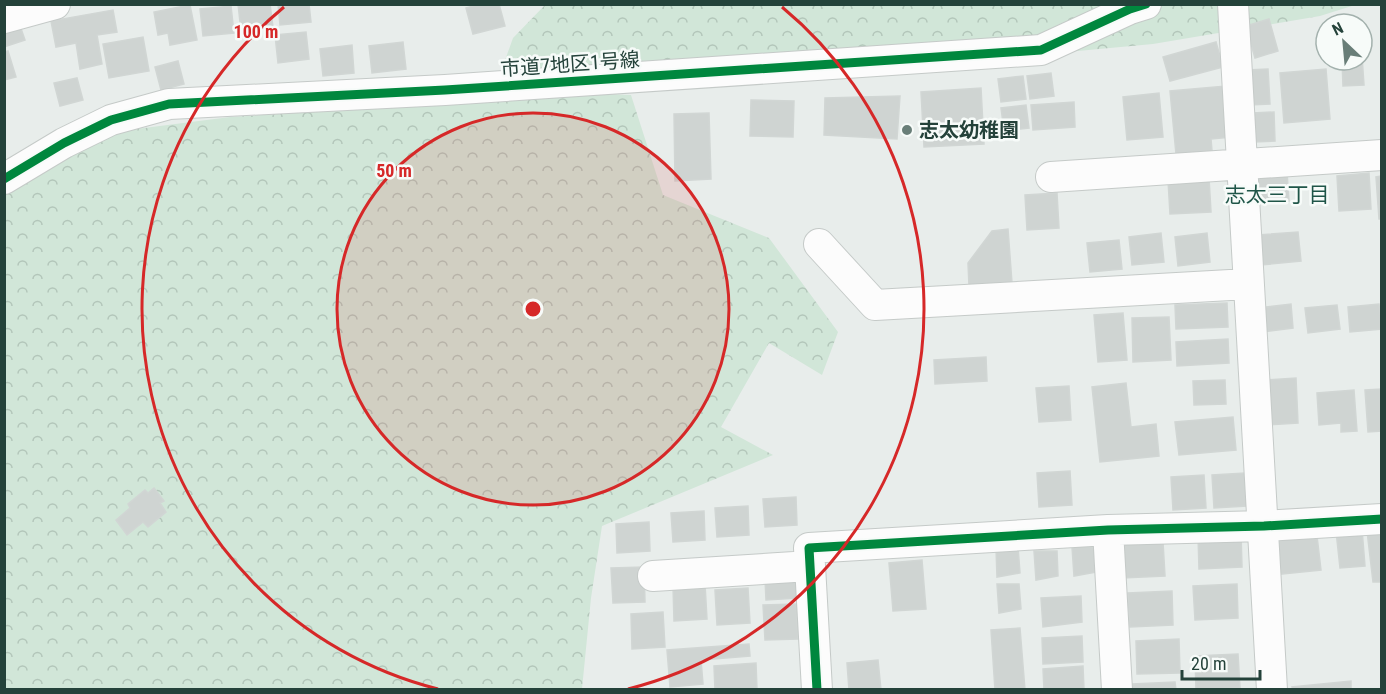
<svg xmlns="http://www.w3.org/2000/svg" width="1386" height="694" font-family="'Roboto Condensed','Noto Sans JP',sans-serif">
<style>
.forest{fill:url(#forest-crowns)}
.building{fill:#cfd4d2;stroke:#d1d6d4;stroke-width:1.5}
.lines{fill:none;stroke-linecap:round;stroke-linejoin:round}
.street-casing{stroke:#c5cac8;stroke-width:32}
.street{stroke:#fcfcfc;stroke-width:30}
.cycleway-casing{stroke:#f7fbf9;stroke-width:13}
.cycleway{stroke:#00873e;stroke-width:9}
.ring{fill:none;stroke:#d62828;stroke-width:3}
.poi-dot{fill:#697e78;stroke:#f7fbf9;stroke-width:2}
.labels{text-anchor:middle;stroke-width:5;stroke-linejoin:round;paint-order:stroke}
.street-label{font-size:20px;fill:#24423a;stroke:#f7fbf9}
.poi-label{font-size:20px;font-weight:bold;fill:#24423a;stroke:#f7fbf9;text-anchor:start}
.neighbourhood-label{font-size:21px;fill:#1f5548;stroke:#f7fbf9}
.centre{fill:#d62828;stroke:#f7fbf9;stroke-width:3}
.ring-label{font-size:18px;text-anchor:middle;font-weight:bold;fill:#d62828;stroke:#f7fbf9;stroke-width:5;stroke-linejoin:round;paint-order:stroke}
</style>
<defs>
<pattern id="forest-crowns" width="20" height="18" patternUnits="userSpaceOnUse" patternTransform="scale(1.5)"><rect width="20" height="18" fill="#d1e6d8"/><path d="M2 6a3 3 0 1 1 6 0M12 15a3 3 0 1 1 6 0" fill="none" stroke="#b3c6ba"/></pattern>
</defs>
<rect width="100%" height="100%" fill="#e8edeb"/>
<path class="forest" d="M679,4l676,1 -35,11 -167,28 -513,48 -136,-29 9,-25 32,-33z
M602,94l29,1 32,100 106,43 69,94 -16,43 -53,-32 -48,84 52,28 -171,71 -11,72 -9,91 -577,1v-504l100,-53 125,-16z"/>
<path class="building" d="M238,4h32l3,23 -32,4z
M278,4h31l2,18 -31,3z
M480,4h19l6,22 -32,8 -7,-26z
M190,5l7,35 -27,5 -2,-12 -10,2 -4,-23z
M231,6l3,27 -31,3 -3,-27z
M113,10l4,22 -20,3 5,29 -22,5 -4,-26 -20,4 -5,-26z
M1269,19l9,32 -23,7 -9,-32z
M18,20l7,20 -21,7v-23z
M306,32l3,27 -31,4 -3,-28z
M143,37l6,34 -40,7 -6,-34z
M403,42l3,27 -34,4 -3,-27z
M1216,42l7,25 -53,14 -7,-24z
M352,45l2,28 -31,3 -3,-27z
M8,51l8,26 -12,3v-28z
M1362,56l2,29 -21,1 -1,-26h20z
M178,61l6,23 -23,6 -6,-23z
M1268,69l2,35 -21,1 -2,-35z
M1326,69l4,50 -46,4 -4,-50z
M1051,73l3,23 -24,3 -3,-23z
M1023,76l3,23 -25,3 -3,-23z
M77,78l6,22 -23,6 -6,-23z
M1226,86l5,51 -20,2 1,12 -36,3 -6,-63z
M981,88l3,56 -60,3 -3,-55z
M1159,93l4,44 -36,3 -4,-43z
M900,96l-3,43 -73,-4 1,-37z
M751,100l43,1 -1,36 -43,-1z
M1074,102l1,25 -42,3 -2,-25z
M1026,105l3,23 -25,3 -3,-23z
M1274,112l1,29 -21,1 -1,-29z
M709,113l2,66 -36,2 -1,-67z
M1287,172l2,29 -32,3 -3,-29z
M1369,173l2,36 -32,2 -2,-35z
M1382,176v43h-3l-3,-42z
M1209,178l2,34 -41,2 -2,-34z
M1057,193l2,35 -32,2 -2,-35z
M1008,229l4,54 -43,3 -1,-23 24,-32z
M1298,232l3,29 -40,4 -3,-30z
M1161,233l3,29 -32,3 -3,-28z
M1207,233l3,29 -32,4 -3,-29z
M1119,240l3,29 -32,3 -3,-29z
M1227,303l1,24 -52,2 -1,-24z
M1291,304l2,24 -31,4 -3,-24z
M1379,304l3,25 -32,3 -2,-25z
M1337,305l3,24 -32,4 -3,-25z
M1123,313l4,47 -29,2 -4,-47z
M1169,317l2,43 -38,2 -1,-44z
M1228,339l1,24 -52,3 -1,-24z
M986,357l1,24 -52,3 -1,-24z
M1296,378l2,45 -31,2 -2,-45z
M1225,380l1,24 -32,1 -1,-24z
M1126,383l5,44 25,-3 3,32 -59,6 -8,-75z
M1069,386l2,34 -32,2 -3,-34z
M1382,389v42l-14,1 -3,-42z
M1354,390l3,41 -16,1v-9l-22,2 -2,-32z
M1233,417l3,33 -57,5 -4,-33z
M1070,471l2,34 -33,2 -2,-34z
M1245,473l2,33 -33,2 -2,-33z
M1204,475l2,33 -33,2 -2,-33z
M154,488l10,13 -4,2 6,9 -18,15 -5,-5 -16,13 -11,-15 14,-12 -2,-4 17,-14 3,3z
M796,497l1,28 -32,2 -2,-28z
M748,506l1,29 -32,2 -2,-29z
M704,511l1,29 -32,2 -2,-29z
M649,522l1,29 -33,2 -1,-29z
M1362,529l3,37 -25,2 -4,-37z
M1382,529v53h-9l-6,-51z
M1241,533l1,34 -43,2 -1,-34z
M1317,536l4,34 -48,5 -3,-34z
M1163,542l2,34 -43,2 -2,-34z
M1018,547l2,26 -23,4 -1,-29z
M1072,547h23l2,25 -23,4z
M1034,551h23l1,25 -22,4z
M922,560l4,49 -33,2 -4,-48z
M644,567l1,35 -32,1 -2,-35z
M797,576l1,22 -32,2 -1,-22z
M705,584l2,35 -33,2 -1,-35z
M997,584h22l2,25 -22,4z
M1237,584l1,34 -43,2 -2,-34z
M748,588l2,35 -33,2 -2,-35z
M1172,591l1,34 -43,2 -2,-34z
M1081,596l1,26 -39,5 -2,-29z
M796,604l2,35 -33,1 -2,-35z
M663,612l2,35 -33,2 -1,-35z
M1020,628l5,62h-30l-4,-60z
M1082,636l1,26 -40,2 -1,-26z
M1179,639l1,34 -43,1 -1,-33z
M749,644l1,12 -49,4 2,24 -33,3 -3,-37z
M1238,654l2,34 -44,2 -1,-34z
M878,660l3,30h-32l-2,-27z
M756,663l1,27h-42l-1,-24z
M1083,666l1,24h-40l-1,-21z
M1351,681v9h-58l-1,-3z
M1175,682l1,8h-44v-6z"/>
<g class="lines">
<defs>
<path id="street" d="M1233,4l39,686
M4,18l51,-14
M1051,177l331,-22
M4,179l60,-36 47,-23 58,-16 276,-14 596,-40 89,-41 16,-5
M819,244l56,61 373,-21
M1108,530l9,160
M653,576l157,-10
M817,690l-8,-142 299,-18 156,-4 118,-7"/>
</defs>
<use href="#street" class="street-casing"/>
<use href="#street" class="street"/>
<defs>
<path id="cycleway" d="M4,179l60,-36 47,-23 58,-16 276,-14 596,-40 89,-41 16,-5
M817,690l-8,-142 299,-18 156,-4 118,-7"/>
</defs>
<use href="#cycleway" class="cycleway-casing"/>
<use href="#cycleway" class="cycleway"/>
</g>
<circle cx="533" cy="309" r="196" fill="#d62828" fill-opacity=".12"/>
<g class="ring">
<circle cx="533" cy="309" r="196"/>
<path d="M438 689A392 392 0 0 1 284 7M782 7A392 392 0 0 1 628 689"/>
</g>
<circle class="poi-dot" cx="907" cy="130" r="6"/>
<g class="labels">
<g class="street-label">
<text transform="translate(570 64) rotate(-4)" y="7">市道7地区1号線</text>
</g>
<g class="poi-label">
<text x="919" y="137">志太幼稚園</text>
</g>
<g class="neighbourhood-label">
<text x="1277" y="202">志太三丁目</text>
</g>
</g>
<circle cx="533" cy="309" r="9" class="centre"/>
<g class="ring-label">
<text x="256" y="38">100 m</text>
<text x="394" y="177">50 m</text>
</g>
<rect width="1386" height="694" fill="none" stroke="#24423a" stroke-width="12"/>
<g transform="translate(1344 42) rotate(334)"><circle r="28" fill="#f7fbf9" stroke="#a3b1ad" stroke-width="1.5"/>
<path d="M0-4.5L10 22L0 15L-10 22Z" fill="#697e78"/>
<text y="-9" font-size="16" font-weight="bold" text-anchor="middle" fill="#24423a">N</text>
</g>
<path d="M1182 670v9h78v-9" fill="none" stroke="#24423a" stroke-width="3"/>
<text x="1191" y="670" font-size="18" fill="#24423a" stroke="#f7fbf9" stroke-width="4.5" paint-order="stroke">20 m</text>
</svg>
